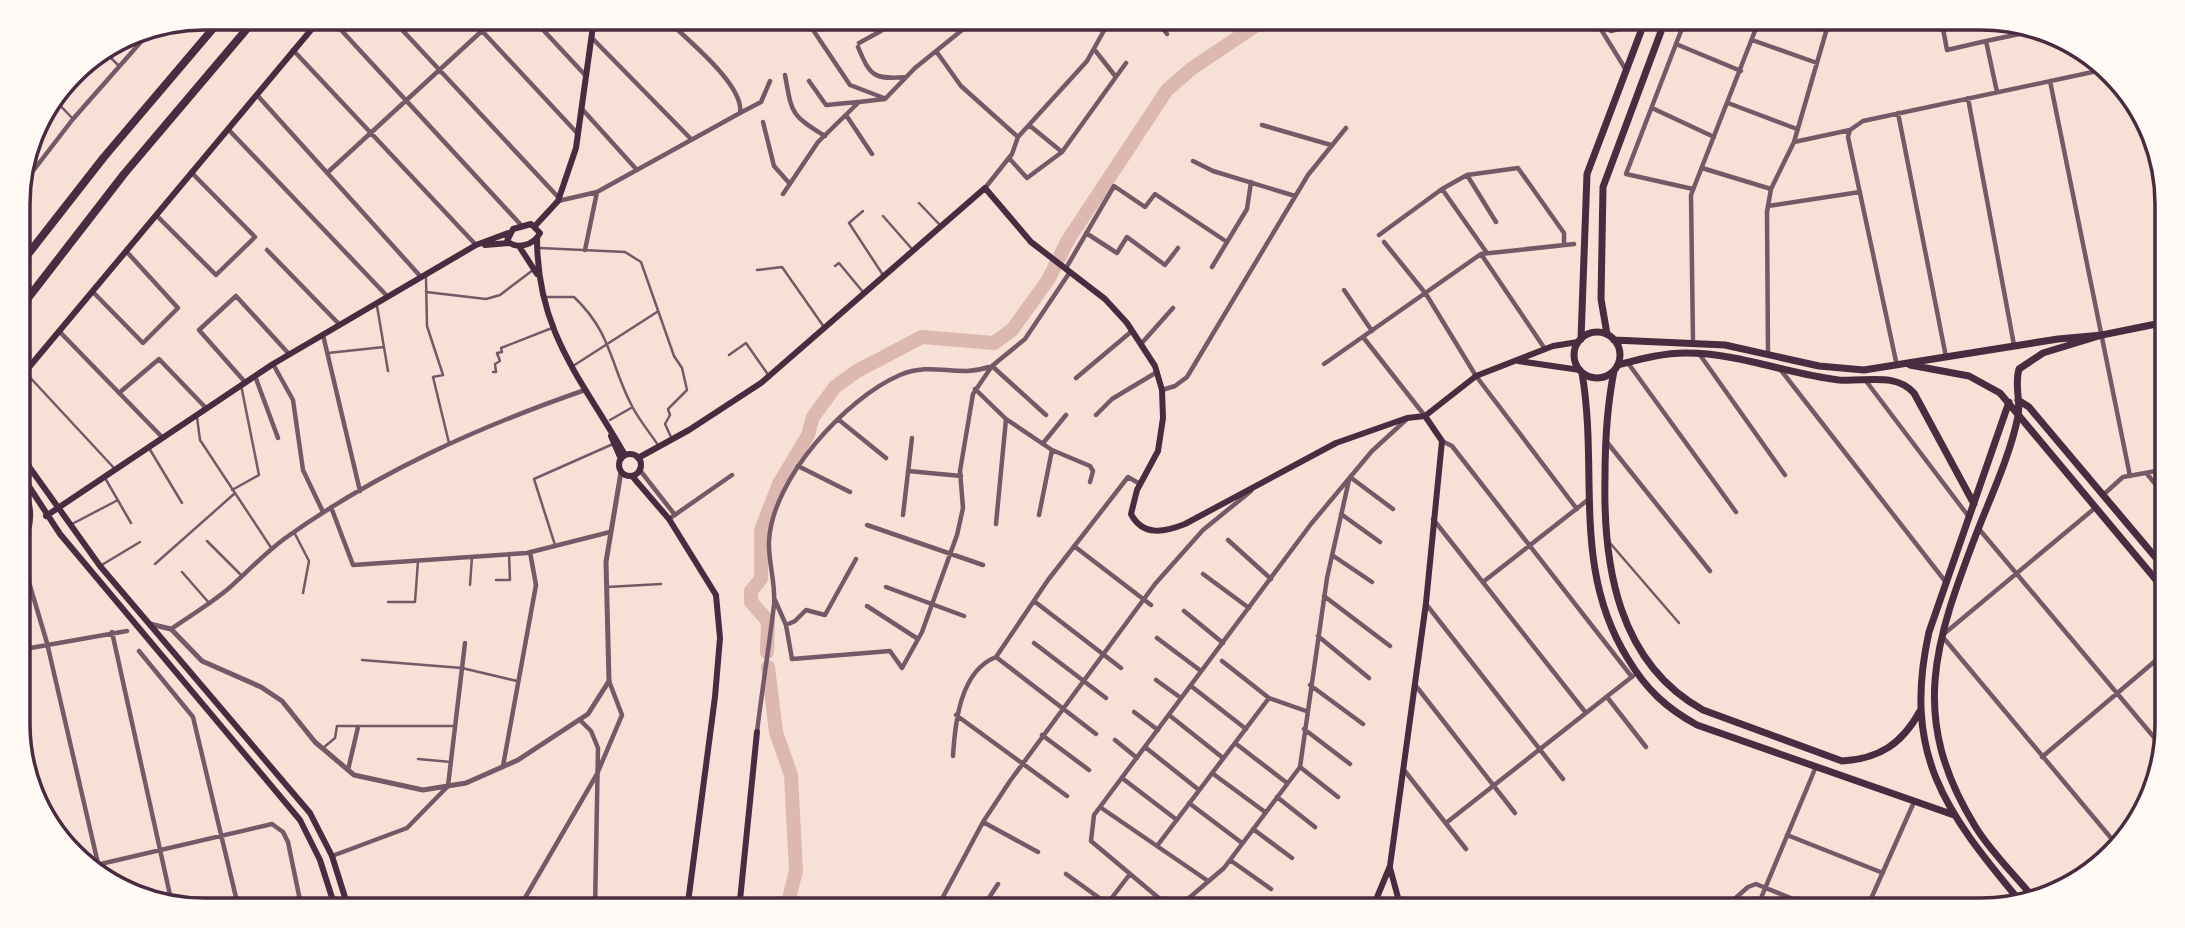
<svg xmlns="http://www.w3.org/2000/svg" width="2185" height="928" font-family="'Sofia Sans Condensed',sans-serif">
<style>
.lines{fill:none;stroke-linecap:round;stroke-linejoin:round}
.river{stroke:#dcb8b0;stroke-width:14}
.service{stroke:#755966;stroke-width:2.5}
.minor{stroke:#755966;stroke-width:4.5}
.tertiary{stroke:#755966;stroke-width:5}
.secondary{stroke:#4a2c40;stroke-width:6}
.primary{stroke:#4a2c40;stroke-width:7}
.trunk{stroke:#4a2c40;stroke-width:8}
.rim{fill:none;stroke:#4a2c40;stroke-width:3.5}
</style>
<rect width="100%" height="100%" fill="#f7e1d7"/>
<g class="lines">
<path class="river" d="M767,652l1,-31 -17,-19v-11l10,-12v-49l18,-46 29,-49 5,-18 22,-30 22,-16 65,-34 72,6 18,-13 36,-50 20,-40 99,-150 24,-21 76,-51
M768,667l8,65 15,43 5,96 -10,39"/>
<path class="service" d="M103,50l16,16
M54,99l19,20
M25,164l8,7
M919,203l20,21
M863,211l-14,12 34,52
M883,216l29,33
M540,248l85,4 16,10 33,94 8,12 5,22 -19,19 2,6 -5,9 6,13
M835,266l4,-3 24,29
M757,270l25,-3 42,60
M426,278l1,48 16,49 -10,2 16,66
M426,292l60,7 14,-4 33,-25
M547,297h27c39,37 36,69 59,111 7,13 17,25 25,37
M377,306l11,65
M328,353l56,-6
M729,355l17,-12 23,33
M573,366l84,-54
M25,372l89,96
M493,372h3l-1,-8 5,-3 -3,-8 5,-1 -1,-4 51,-20
M197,417l3,23 72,109
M610,420l21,-12
M149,448l33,55
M105,478l26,45
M232,490l27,-15 -18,-90
M72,524l46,-24
M294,532l15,29 -6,32
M207,541l35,35
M1610,543l69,80
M555,545l-21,-66 79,-35
M155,564l79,-70
M100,566l40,-24
M182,572l28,32
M496,580h14l-1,-26
M470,585l2,-28
M607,587l54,-3
M388,602h27l3,-41
M362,660l100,8 55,13
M323,748l12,-10 2,-12h118
M418,759l33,3"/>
<path class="minor" d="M330,18l191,207
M391,18l168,180
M470,18l108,116
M532,18l54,58
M805,18l45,67 34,13
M1155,18l12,16
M1594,18l32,52
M1686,18l-60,156 67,15
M1941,18l6,32 39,-9
M1599,25l12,6 33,-9
M962,29l4,-11
M137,31l7,8
M592,38l99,101
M1752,40l65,23
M859,43l22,-12 12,-13
M1676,44l65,27
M858,47c12,29 16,33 48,30
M1094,49l22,28
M293,50l183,195
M936,51l25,35 57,51
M785,75c7,38 5,40 40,61
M809,81l17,24 32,-3
M2050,81l80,395
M1997,92l-11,-51 43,-9 -1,-5
M257,95l164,182
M1968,98l46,247
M1728,103l69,26
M1652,108l62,29
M582,109l55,61
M740,113l21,-11 9,-21
M1898,113l48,244
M846,115l26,39
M763,122l11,44 16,18
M1029,125l33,27
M1262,125l69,20
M228,129l160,168
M1794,142l36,-124
M1009,158l18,20 35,-26 64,-89
M1193,161l20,10 82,25
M1702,168l69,21
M33,171l40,-52 81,-92
M327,173l169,-155
M1467,175l29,47
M985,188l27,-34 6,-17 69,-76 24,-43
M1442,189l45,64
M783,194l35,-52 41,-40 26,-3 30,-31 62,-50
M558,201l39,-9 143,-79c5,-28 -55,-75 -75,-95
M1768,206l92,-14
M156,215l60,60 39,-38 -64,-65
M1086,233l31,20 10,-16 38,28 13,-17
M1379,235l63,-46 25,-14 51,-7 46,65v12
M1384,242l42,52 50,82 101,133
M267,250l72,74
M585,250l12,-58
M1481,254l64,95
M1212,267l35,-58 4,-27
M1066,268l48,-82 31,21 10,-13 72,48
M1344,290l28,41
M92,291l51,52 35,-35 -52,-57
M59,331l102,105
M323,335l37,156
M1363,337l62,79
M1693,343l-2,-148 69,-177
M1141,344l32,-36
M1768,353l-1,-141 4,-23 23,-47 56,-12
M1700,355l85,120
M1628,363l108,149
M273,364l20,36 10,70 20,42
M1324,364l157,-110 93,-10
M992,366l54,49
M1897,366l-49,-229 2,-7 13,-9 239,-51
M1780,369l165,212
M255,376l23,62
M1076,378l56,-47
M1866,381l103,136
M245,382l-46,-52 37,-34 53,58
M975,389l31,30 -10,105
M1162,390l13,-4 12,-9 121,-202 38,-47
M119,393l40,-34 46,48
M1096,415l16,-16 45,-27
M1006,419l46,31 38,16 3,5 -3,11
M839,420l47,38
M1442,441l10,5 180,231
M1606,441l104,130
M1044,442l22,-27
M798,466l52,26
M639,469l36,46
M908,471l53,5
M2147,474l20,24
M1350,477l43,32
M2103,495l20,-18 44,-8
M331,507l22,58 174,-12 83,-21
M1341,514l39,28
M903,515l9,-77
M1039,515l13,-65
M669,519l63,-44
M1433,519l153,194
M867,525l116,40
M1979,529l184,219
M1228,540l43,39
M1074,546l77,59
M1332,555l40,27
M25,569l22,74 53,229
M1203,574l46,34
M1483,582l106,-83
M886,587l78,29
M1324,596l66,50
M775,600l11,25 6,34 98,-8 12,17 20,-36 35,-97 6,-27 -3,-37 13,-77 19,-28 33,-27 45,-67
M1034,601l87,67
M1426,604l137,175
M867,606l51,33
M1184,611l39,32
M786,625l9,-4 11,-11 19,5 31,-56
M171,629c19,-13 39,-25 57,-40 18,-16 36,-35 56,-50 92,-66 194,-112 301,-149
M112,632l60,272
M1945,633l150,-125
M1318,636l51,42
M1942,636l174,208
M1157,638l44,33
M1034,643l72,55
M19,650l108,-19
M139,651l54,66 46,193
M996,657l100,77
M1222,661l47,37
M1156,680l25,18
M1310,685l53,39
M1191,686l55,43
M1416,686l99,127
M1607,697l39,50
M1134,712l24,18
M956,715l111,81
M1169,715l54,43
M580,720l11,11 7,17 -3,162
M1304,729l46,35
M757,732c5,-42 12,-85 17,-127 2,-21 -6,-43 -5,-64 3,-62 77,-143 131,-166 33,-14 57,3 89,-8
M1042,735l47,35
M1115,740l22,18
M1235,743l52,40
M1145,747l54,43
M953,756c2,-33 7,-85 43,-99l52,-77 80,-103 12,7
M2042,757l125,-106
M503,766l33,-181 -6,-33
M1300,767l38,30
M348,770l10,-43
M1404,770l62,79
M1212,773l53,39
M1122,778l55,42
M1277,797l38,30
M1189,803l53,40
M1100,807l108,74
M983,822l55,30
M1446,823l187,-147
M1253,829l39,29
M1787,835l96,38
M1157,846l112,-148 37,13
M332,856l75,-28 41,-42 17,-143
M1230,860l41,29
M92,866l180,-42 11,8 5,10 14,68
M1066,874l50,36
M1107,904l23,-30
M518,910l79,-136 25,-59 -13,-34
M936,910l47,-88 27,-41 145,-197 48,-54 48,-39
M981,910l17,-26
M1173,910l-82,-69 3,-26 217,-291 61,-73 35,-32
M1175,910l49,-42 76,-101 27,-189 22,-98
M1722,910l26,-23 8,-3 64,26
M1756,910l59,-141
M1866,910l48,-108"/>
<path class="tertiary" d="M150,624l21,5 31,32 59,26 21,14 33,41 39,33 69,15 43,-7 52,-23 70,-46 21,-33 -3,-119 15,-90"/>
<path class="secondary" d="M531,224l9,9c-6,12 -23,17 -33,8l6,-12z
M535,226l23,-25 18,-53 17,-122 -3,-8
M537,238c0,95 45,141 88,217
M485,245l24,-2
M519,246l18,28
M1518,361l62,9
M18,389l7,-17 296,-354
M611,436l10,23
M18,446l12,22 70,98 210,247 22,43 17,54
M619 465a11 11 0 1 1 22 0a11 11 0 1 1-22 0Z
M638,458l51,-28 72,-47 224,-195 46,54 74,57 22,24 28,43 7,24 1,28 -5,33 -21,39 -6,24c12,23 34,18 54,10l151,-81 71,-25 18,-2 51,-40 77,-30 25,-4
M19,471l41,63 240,286 20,40 16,50
M632,476l37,43 47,76 4,43 -5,59 -28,213
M46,516l227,-152 203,-119 32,-12
M1390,868l10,37
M1376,904l17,-4 10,10
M1373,907l17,-41 36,-263 16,-162 -17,-25
M739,910l18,-178"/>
<path class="primary" d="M1574 355a23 23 0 1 1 46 0a23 23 0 1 1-46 0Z
M1607,334l-6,-35 2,-112 63,-169
M1581,339l6,-165 59,-156
M1614,340l111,5 94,21 45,4 194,-31 44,-4 64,-13
M1618,365c23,-6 44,-12 68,-12 53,0 101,21 153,27 27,2 56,-8 75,13l60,111
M1910,365l59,11 31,17 167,200
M1614,371c-7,35 -9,70 -9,106 -2,89 13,186 98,233l139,51c37,-2 60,-17 78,-50
M1582,373c17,99 -11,195 46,286 18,30 38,49 69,66l257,90
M2018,400l11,7 138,164
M2009,402l-80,230c-27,122 16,179 90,268
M2032,896c-19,-23 -42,-45 -57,-70 -67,-109 -40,-184 2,-294 14,-36 34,-79 41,-116 3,-16 -4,-30 1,-47l24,-16 59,-18"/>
<path class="trunk" d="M18,233v11
M18,267l86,-110 118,-139
M18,311l106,-137 132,-156
M19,476c11,27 16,46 0,72"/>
</g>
<path d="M0 0H2185V928H0ZM204 30H1981A174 174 0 0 1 2155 204V724A174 174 0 0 1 1981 898H204A174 174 0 0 1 30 724V204A174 174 0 0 1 204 30Z" fill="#fffaf5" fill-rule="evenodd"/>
<path class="rim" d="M204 30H1981A174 174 0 0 1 2155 204V724A174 174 0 0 1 1981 898H204A174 174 0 0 1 30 724V204A174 174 0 0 1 204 30Z"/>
</svg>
